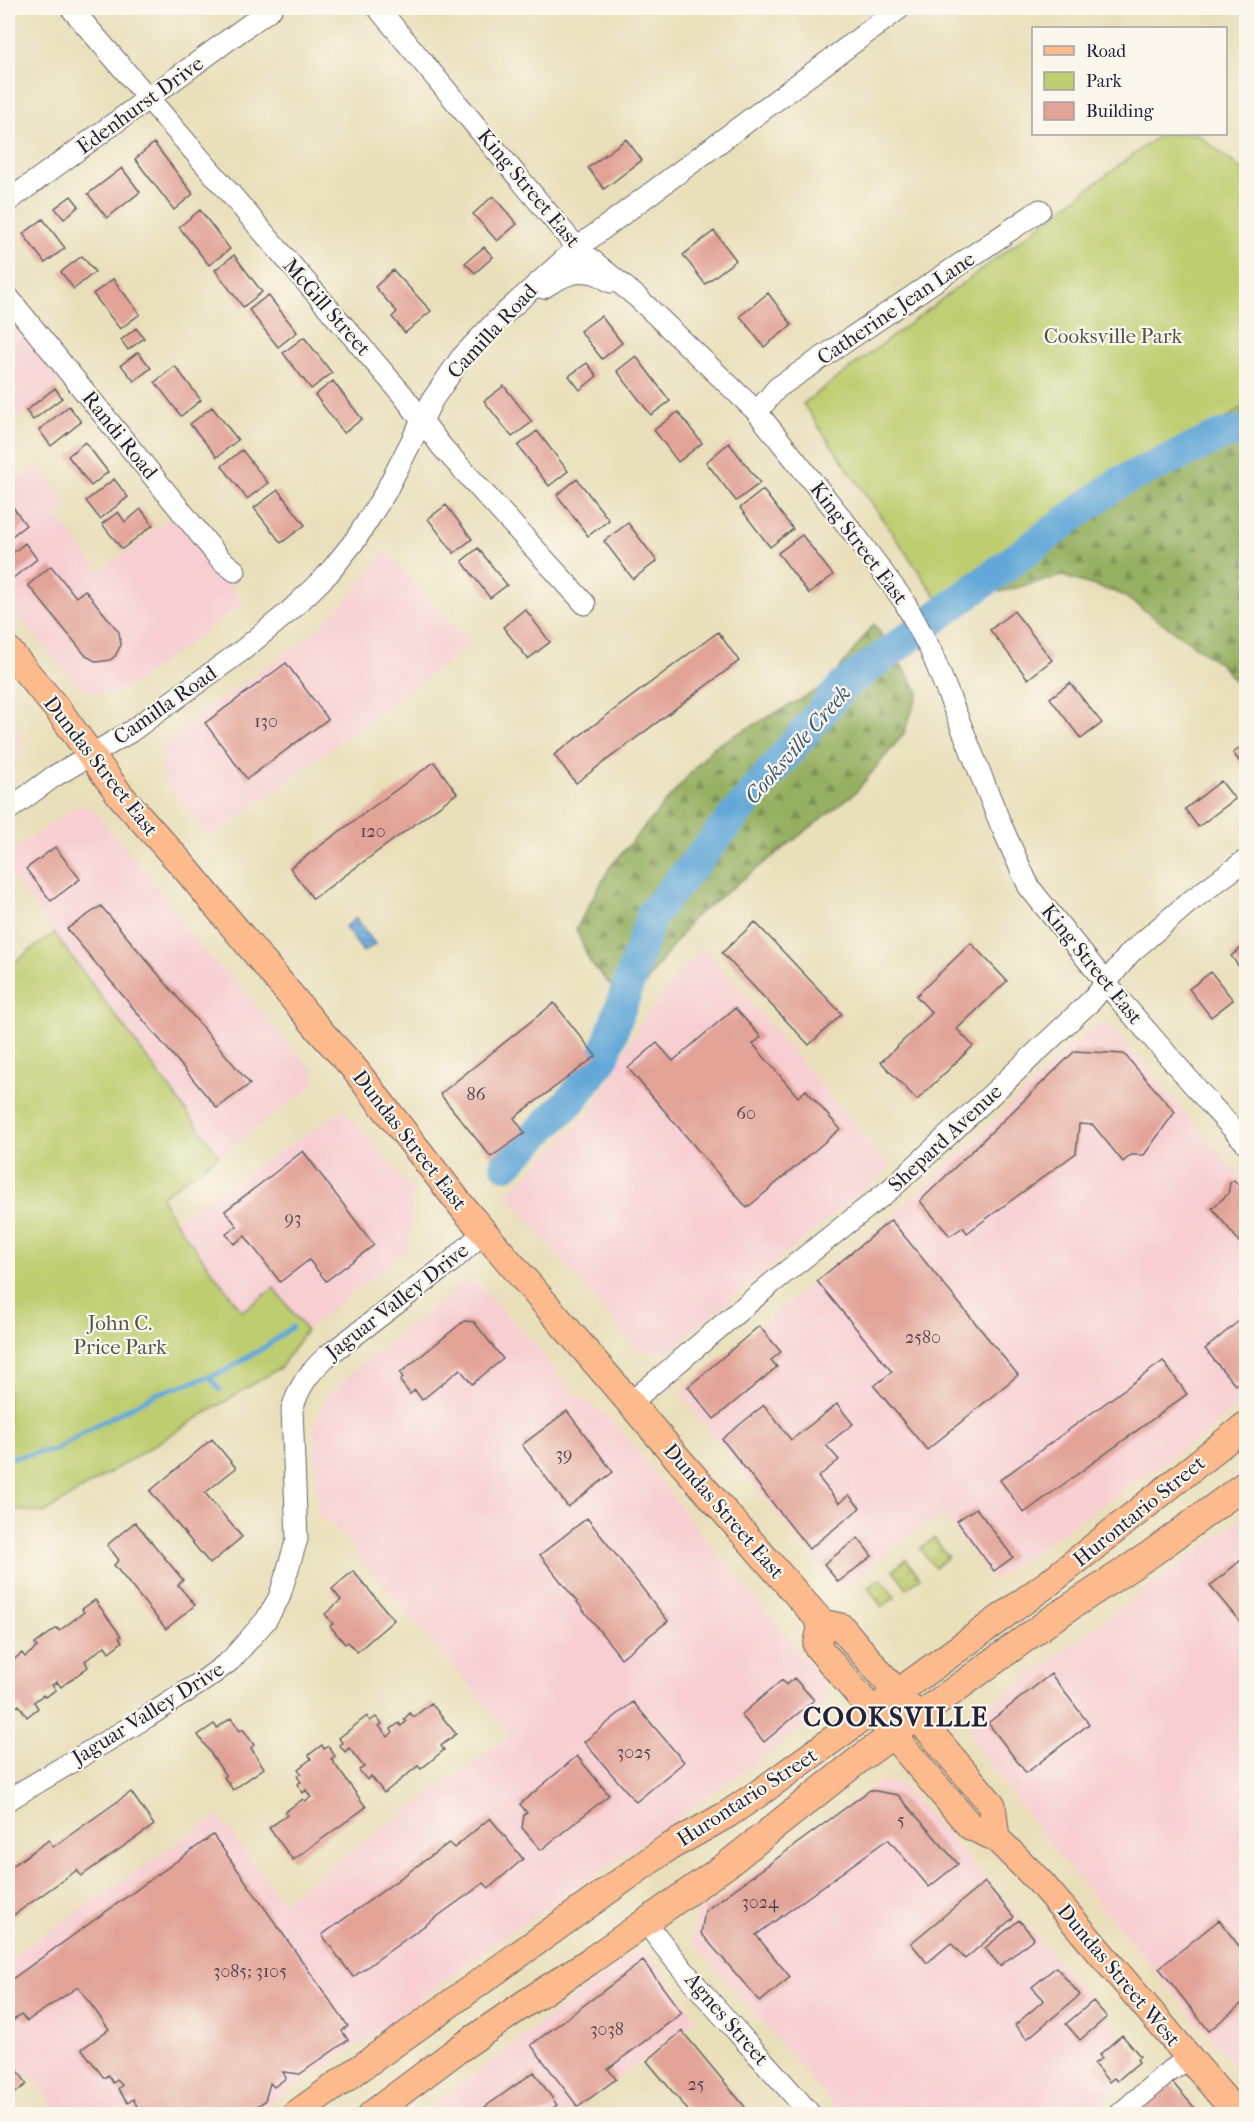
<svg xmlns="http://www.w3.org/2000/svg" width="1254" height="2122" font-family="'IM FELL French Canon',serif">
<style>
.built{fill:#f7cfd3}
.grass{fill:url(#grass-dots);stroke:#707856;stroke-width:1.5}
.forest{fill:url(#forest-firs);stroke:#5c694e;stroke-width:1.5}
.park{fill:#bdcd70;stroke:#707856;stroke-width:1.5}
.water{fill:url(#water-rules);stroke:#42658a;stroke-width:1.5}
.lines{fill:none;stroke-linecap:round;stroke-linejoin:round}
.stream{stroke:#63a8d8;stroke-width:5}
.river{stroke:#63a8d8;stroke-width:32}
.building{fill:#e2a296}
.minor-casing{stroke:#686467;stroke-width:23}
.major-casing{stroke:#686467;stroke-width:29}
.minor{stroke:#fff;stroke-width:21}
.major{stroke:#fcba8d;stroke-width:27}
.labels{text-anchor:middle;stroke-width:4.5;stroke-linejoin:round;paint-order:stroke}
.number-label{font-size:18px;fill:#524252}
.street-label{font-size:21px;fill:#22223b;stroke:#fbf7ec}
.park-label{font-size:21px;fill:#50554b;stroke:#fbf7ec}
.water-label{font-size:22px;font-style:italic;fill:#3c587a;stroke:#fbf7ec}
.district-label{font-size:27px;font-weight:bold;letter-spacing:1.5px;fill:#22223b;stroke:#fbf7ec}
</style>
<defs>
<pattern id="grass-dots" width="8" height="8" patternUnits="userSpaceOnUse" patternTransform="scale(1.5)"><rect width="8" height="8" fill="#bdcd70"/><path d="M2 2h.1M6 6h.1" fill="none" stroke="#a2b062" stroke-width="1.8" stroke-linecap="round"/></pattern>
<pattern id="forest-firs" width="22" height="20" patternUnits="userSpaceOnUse" patternTransform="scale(1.5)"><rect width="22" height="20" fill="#96b062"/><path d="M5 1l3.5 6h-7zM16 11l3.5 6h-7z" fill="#7a8f52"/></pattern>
<pattern id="water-rules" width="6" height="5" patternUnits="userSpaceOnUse" patternTransform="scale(1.5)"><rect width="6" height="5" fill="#63a8d8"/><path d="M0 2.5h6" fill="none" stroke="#5188b0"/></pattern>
</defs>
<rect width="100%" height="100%" fill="#fbf7ec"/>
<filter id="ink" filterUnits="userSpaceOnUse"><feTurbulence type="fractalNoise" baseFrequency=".0167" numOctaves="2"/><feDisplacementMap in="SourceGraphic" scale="12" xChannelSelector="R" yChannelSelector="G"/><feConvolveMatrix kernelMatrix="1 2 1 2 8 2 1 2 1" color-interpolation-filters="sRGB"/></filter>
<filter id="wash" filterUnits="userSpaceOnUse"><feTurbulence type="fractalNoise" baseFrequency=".008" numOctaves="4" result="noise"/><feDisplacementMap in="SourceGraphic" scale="24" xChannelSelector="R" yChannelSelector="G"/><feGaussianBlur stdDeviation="1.35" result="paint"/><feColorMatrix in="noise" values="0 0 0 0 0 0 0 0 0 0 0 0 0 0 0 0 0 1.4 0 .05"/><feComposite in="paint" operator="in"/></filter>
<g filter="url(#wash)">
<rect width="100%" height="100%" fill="#e9dfba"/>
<path class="built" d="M8,311l56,66 -56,52z
M8,457l16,20 13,-11 32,39 -13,11 44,55 73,-55 71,87 -110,80 -21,11h-18l-17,-7 -70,-83z
M385,550l85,95 -259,193 -47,-58 -3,-12 3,-20 15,-18 133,-96 39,-38z
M8,719l14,18 -8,35 -6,5z
M76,806h14l75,90 24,36 17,22 31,29 76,89 1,13 -95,70 -211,-284v-16z
M702,945l188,222 -222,185 -31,-2 -130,-156 83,-82 50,-88z
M1094,1025l19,4 133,154v215l-39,34 -214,148 -51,-66 -48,32 -51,44 -9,-7 -155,-190 228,-189z
M344,1110l69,80 -3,57 -104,83 -32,-42 -32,23 -68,-91z
M465,1281l11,2 54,56 43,53 34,24 18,20 90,115 100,119 13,24 -11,24 -170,122 -147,99 -127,96 -120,79h-192l-31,-40 -22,16v-130l210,-145 64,87 229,-167 -179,-211 -14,-8 -4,-90 12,-28 24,-24z
M1246,1515v563l-36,-41 -161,-193 -78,-105 1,-20z
M881,1781l20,3 188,212 56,67 -56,51h-248l-148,-172 2,-27z
M642,1946l55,73 -120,91 3,4h-159z"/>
<path class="grass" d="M934,1538l14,19 -13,11 -15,-19z
M906,1559l14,19 -13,10 -14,-18z
M881,1578l14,19 -13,10 -14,-19z"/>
<path class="forest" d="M1246,339v354l-27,-30 -98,-69 -59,-18 -62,16 -35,-29z
M874,624l45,68 -15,41 -48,59 -163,126 -64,88 -39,-44 -14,-33 34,-62 103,-120 114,-62z"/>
<path class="park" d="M1161,134h36l49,39v231l-293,217 -150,-217z
M54,933l165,222 -58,42 13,23 68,91 32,-23 32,42 -25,37 -237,146 -36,-4v-542z"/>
<path class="water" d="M356,918l19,26 -12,8 -18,-25z"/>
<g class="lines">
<path class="stream" d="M210,1377l10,13
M8,1458l47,-8 40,-24 61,-32 67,-22 45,-27 24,-18"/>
<path class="river" d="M506,1164l66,-65 32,-43 48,-142 191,-228 275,-203 104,-48 24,-4"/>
</g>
<g id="blocks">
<path class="building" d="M626,139l16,21 -38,29 -16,-21z
M154,143l39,51 -19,16 -39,-51z
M122,168l18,24 -33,26 -19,-24z
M71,196l8,10 -15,13 -9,-11z
M493,196l24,28 -20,17 -24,-27z
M200,210l30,39 -21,16 -30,-38z
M43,219l22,29 -20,15 -22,-29z
M714,231l22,29 -31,24 -22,-29z
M484,247l9,10 -18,16 -10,-10z
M234,255l28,37 -19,15 -28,-37z
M82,256l13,16 -21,17 -13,-17z
M393,270l38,41 -26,22 -13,-16 5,-5 -22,-25z
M113,279l27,35 -20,15 -27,-35z
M768,293l24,32 -28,22 -24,-31z
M268,295l29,37 -19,15 -29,-37z
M601,316l21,27 -20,16 -22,-28z
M136,328l8,10 -16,12 -7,-10z
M304,337l28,36 -21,16 -28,-36z
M138,352l13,16 -17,13 -13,-16z
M636,356l34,45 -19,14 -34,-44z
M587,363l10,13 -17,14 -11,-14z
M175,366l26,34 -20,16 -26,-34z
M333,381l29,38 -18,14 -29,-38z
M504,386l28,36 -20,15 -28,-36z
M55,388l7,10 -29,22 -7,-9z
M69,406l12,16 -30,24 -12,-16z
M212,407l26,33 -21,17 -27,-33z
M678,412l24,31 -24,19 -24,-32z
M537,431l31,40 -19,15 -31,-40z
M85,442l23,30 -17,14 -23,-30z
M729,443l31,40 -24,18 -30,-39z
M242,450l26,33 -21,16 -25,-33z
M114,479l14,18 -28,22 -14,-18z
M577,479l32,41 -21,16 -31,-41z
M278,490l27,35 -24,18 -27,-35z
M763,490l30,39 -23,18 -30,-39z
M446,505l26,34 -18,14 -26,-34z
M13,507l13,18 -18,14v-28z
M141,509l12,16 -31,24 -20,-25 16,-12 7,10z
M628,523l29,38 -24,18 -29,-38z
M802,535l31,40 -24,19 -31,-41z
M25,543l12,16 -29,23v-25z
M478,548l29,37 -17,13 -28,-37z
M51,566l25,31 9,-7 34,42 2,13 -6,11 -5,4 -13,2 -11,-6 -58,-71z
M525,609l25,33 -22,17 -25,-32z
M1014,611l38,49 -24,19 -38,-49z
M718,632l21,29 -163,122 -22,-28z
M286,663l42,56 -81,60 -42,-56z
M1070,683l32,40 -21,16 -31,-41z
M1246,743v27l-13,-17z
M434,762l23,31 -144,106 -23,-31z
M1221,781l14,18 -37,28 -13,-18z
M55,847l25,32 -29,22 -25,-32z
M101,906l149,178 -33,24 -150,-179z
M755,922l87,92 -33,31 -87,-92z
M971,943l36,38 -50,48 16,17 -56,54 -36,-38 51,-49 -16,-17z
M1246,944v32l-15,-20z
M1211,972l22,28 -22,17 -22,-28z
M554,1003l42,53 -82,62 11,15 -34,24 -51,-63z
M735,1008l26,29 -8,7 45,53 8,-7 34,39 -93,79 -119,-140 29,-25 16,18z
M1075,1051l49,3 51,58 -31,43h-13l-8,7 -30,-37 -14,-1 -3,29 -109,80 -4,-6 -13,9 -30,-35z
M303,1151l71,94 -48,36 -17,-21 -29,22 -35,-46 -11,8 -8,-10 11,-8 -12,-15z
M1234,1180l12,14v56l-34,-42 16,-14 2,-11z
M891,1220l127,155 -91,75 -53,-64 18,-14 -75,-91z
M1246,1315v62l-11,8 -30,-36z
M464,1321l10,1 29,37 -31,25 -12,-15 -38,31 -7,-10 -5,4 -10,-13 3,-3 -3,-5z
M759,1326l22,26 -10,8 6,7 -63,52 -26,-32z
M1163,1361l24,33 -163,119 -24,-33z
M837,1404l16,20 -27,21 13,15 -21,17 21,26 10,-8 11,13 -51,41 -87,-110 42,-34 27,35z
M567,1411l46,61 -45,35 -46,-62z
M212,1439l24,29 -31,25 37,44 -32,27 -60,-73z
M976,1508l37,49 -19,14 -37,-50z
M587,1518l81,103 -47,37 -81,-103z
M135,1522l48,58 -5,5 17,20 -29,24 -52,-64 5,-5 -12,-15z
M858,1538l14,18 -34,26 -14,-18z
M1241,1560l5,7v62l-36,-43z
M353,1571l41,49 -37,32 -9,-10 -3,2 -15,-18 3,-2 -8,-10 16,-14 -9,-11z
M95,1600l26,36 -2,1 3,5 -13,10 -4,-6 -20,15 3,6 -27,20 -4,-5 -5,3 4,5 -11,7 -2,-2 -9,7 4,6 -11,9 -8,-12 -9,7 1,1 -3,3v-49l5,-4 -1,-2 10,-8 3,4 12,-10 -2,-3 22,-16 2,3 25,-19 -2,-3z
M1051,1674l38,50 -63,49 -38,-50z
M794,1678l20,22 -50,42 -23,-27 41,-35 4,5z
M633,1702l51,60 -48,40 -52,-60z
M431,1703l25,31 -15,12 3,4 -23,19 -3,-3 -34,27 -13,-17 -4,4 -8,-10 5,-3 -15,-19 -4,4 -6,-7 3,-2 -3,-5 28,-22 3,5 6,-4 6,7 -3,2 9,11 5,-5 -2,-3 8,-6 2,3 5,-4 -2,-3 6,-6 4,4z
M231,1718l9,13 3,-2 11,16 -3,3 13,20 -31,22 -9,-13 2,-1 -28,-41 16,-11 3,4z
M322,1745l2,4 4,-3 7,10 -4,3 35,48 -73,53 -24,-32 18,-13 -2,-3 18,-13 2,2 6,-4 -5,-7 -3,3 -6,-9 4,-2 -4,-6 4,-3 -3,-4 13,-10 -2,-4z
M577,1756l32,39 -68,55 -19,-22 2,-13 3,-2 -7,-9z
M870,1790l28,5 60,69 -29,23 -41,-48 -132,96 34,42 -30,25 -59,-69 4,-22z
M131,1792l23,33 -73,51 -4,-6 -69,49v-50l41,-29 4,7z
M490,1818l33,41 -34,29 -5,-5 -131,94 -31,-42 127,-92 5,5z
M213,1835l135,191 -6,5 6,9 -48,34 -17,-2 3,6 -12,9 -4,-4 -5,18 -20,13h-108l-4,-5 4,-3 -4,-7 -5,4 -10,-14 4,-4 -5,-5 -4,3 -5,-8 -4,3 -22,-29 27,-20 -31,-42 -51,34 -6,-6 -13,9v-42z
M985,1882l29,35 -49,42 -14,-16 -24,20 -16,-20z
M1019,1920l15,18 -34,28 -15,-18z
M1219,1920l27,35v45l-37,31 -50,-63z
M643,1961l39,52 -74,56 8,10 -38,28 -47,-62z
M1056,1967l24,28 -53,44 -12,-14 29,-25 -12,-13z
M1093,2001l14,16 -27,23 -14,-16z
M682,2031l63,76 -9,7h-45l-44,-53z
M1122,2035l18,21 -3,3 2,3 -22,19 -3,-3 -5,4 -15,-18 8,-6 -3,-3z
M8,2056l19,28 -19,14z
M534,2072l23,33 -13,9h-69z
M1172,2082l28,32h-66z"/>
</g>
</g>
<g filter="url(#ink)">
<use href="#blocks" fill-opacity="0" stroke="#686467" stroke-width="1.5"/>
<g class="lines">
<defs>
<path id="minor" d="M71,8l331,386 40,53 143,157
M378,8l199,240 60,49 120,115 98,123 49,66 26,48 71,176 28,62 89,111 93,107 35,38
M8,201l264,-193
M543,288c14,-9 33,-20 50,-15 6,1 12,6 18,9
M8,297l212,262 15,12
M757,412l20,-24 263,-178
M8,810l45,-33 77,-45 114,-83 47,-39 37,-36 28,-35 29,-46 48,-94 28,-41 35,-37 81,-73 323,-240
M630,1403l142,-120 121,-96 200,-188 37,-46 58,-50 58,-43
M8,1800l139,-83 59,-38 25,-19 35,-40 13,-22 18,-59 -5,-130c8,-24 16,-35 34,-52l125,-95 33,-30
M646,1922c49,68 110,128 164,192
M1120,2114l46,-40 23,-16"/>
<path id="major" d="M8,650l51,61 61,84 65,73 136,164 31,34 112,143 216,252 142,162 19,4 151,178 4,33
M822,1623l-5,23 153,180 26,12 45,45 196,231
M296,2114l370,-265 62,-35 31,-21 291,-211 196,-157
M372,2114l84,-63 68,-47 66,-43 138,-97 133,-106 191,-139 100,-66 94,-69"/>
</defs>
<use href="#minor" class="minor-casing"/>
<use href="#major" class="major-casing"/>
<use href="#minor" class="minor"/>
<use href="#major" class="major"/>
</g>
</g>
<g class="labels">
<g class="number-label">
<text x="266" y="727">130</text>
<text x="373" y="837">120</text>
<text x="476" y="1100">86</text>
<text x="746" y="1119">60</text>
<text x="293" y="1224">93</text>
<text x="923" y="1343">2580</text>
<text x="564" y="1460">39</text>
<text x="634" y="1758">3025</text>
<text x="901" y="1826">5</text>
<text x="760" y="1908">3024</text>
<text x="250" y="1977">3085; 3105</text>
<text x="607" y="2035">3038</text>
<text x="696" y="2090">25</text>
</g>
<g class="street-label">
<text transform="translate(140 105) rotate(-36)" y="7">Edenhurst Drive</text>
<text transform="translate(529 188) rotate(50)" y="7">King Street East</text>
<text transform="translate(327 307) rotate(49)" y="7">McGill Street</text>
<text transform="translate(896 308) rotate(-34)" y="7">Catherine Jean Lane</text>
<text transform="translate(492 331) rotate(-47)" y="7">Camilla Road</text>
<text transform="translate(120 435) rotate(51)" y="7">Randi Road</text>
<text transform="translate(859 543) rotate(53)" y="7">King Street East</text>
<text transform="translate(165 705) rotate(-35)" y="7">Camilla Road</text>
<text transform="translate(101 766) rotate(52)" y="7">Dundas Street East</text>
<text transform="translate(1092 964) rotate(51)" y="7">King Street East</text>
<text transform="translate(945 1138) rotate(-43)" y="7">Shepard Avenue</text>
<text transform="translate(410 1140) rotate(52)" y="7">Dundas Street East</text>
<text transform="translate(397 1301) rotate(-38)" y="7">Jaguar Valley Drive</text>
<text transform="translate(724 1511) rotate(49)" y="7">Dundas Street East</text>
<text transform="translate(1139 1511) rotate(-39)" y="7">Hurontario Street</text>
<text transform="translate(148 1713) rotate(-32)" y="7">Jaguar Valley Drive</text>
<text transform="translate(747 1797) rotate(-33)" y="7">Hurontario Street</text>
<text transform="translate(1119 1975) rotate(50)" y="7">Dundas Street West</text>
<text transform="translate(727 2019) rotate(49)" y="7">Agnes Street</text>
</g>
<g class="park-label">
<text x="1113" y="343">Cooksville Park</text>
<text x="120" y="1330">John C.<tspan x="120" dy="24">Price Park</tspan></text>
</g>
<g class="water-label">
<text transform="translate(797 744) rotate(-49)" y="8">Cooksville Creek</text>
</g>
<g class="district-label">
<text x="896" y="1726">COOKSVILLE</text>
</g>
</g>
<rect width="1254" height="2122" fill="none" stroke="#fbf7ec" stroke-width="30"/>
<rect x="1032" y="27" width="195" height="108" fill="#fbf7ec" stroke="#a4a2a5" stroke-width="1.5"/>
<rect x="1044" y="46" width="30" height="9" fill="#fcba8d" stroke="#a4a2a5" stroke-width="1.5"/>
<text x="1086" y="57" font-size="18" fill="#22223b">Road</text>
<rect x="1044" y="72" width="30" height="18" fill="#bdcd70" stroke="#a4a2a5" stroke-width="1.5"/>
<text x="1086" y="87" font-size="18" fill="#22223b">Park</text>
<rect x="1044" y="102" width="30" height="18" fill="#e2a296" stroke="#a4a2a5" stroke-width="1.5"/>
<text x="1086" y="117" font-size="18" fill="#22223b">Building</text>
</svg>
